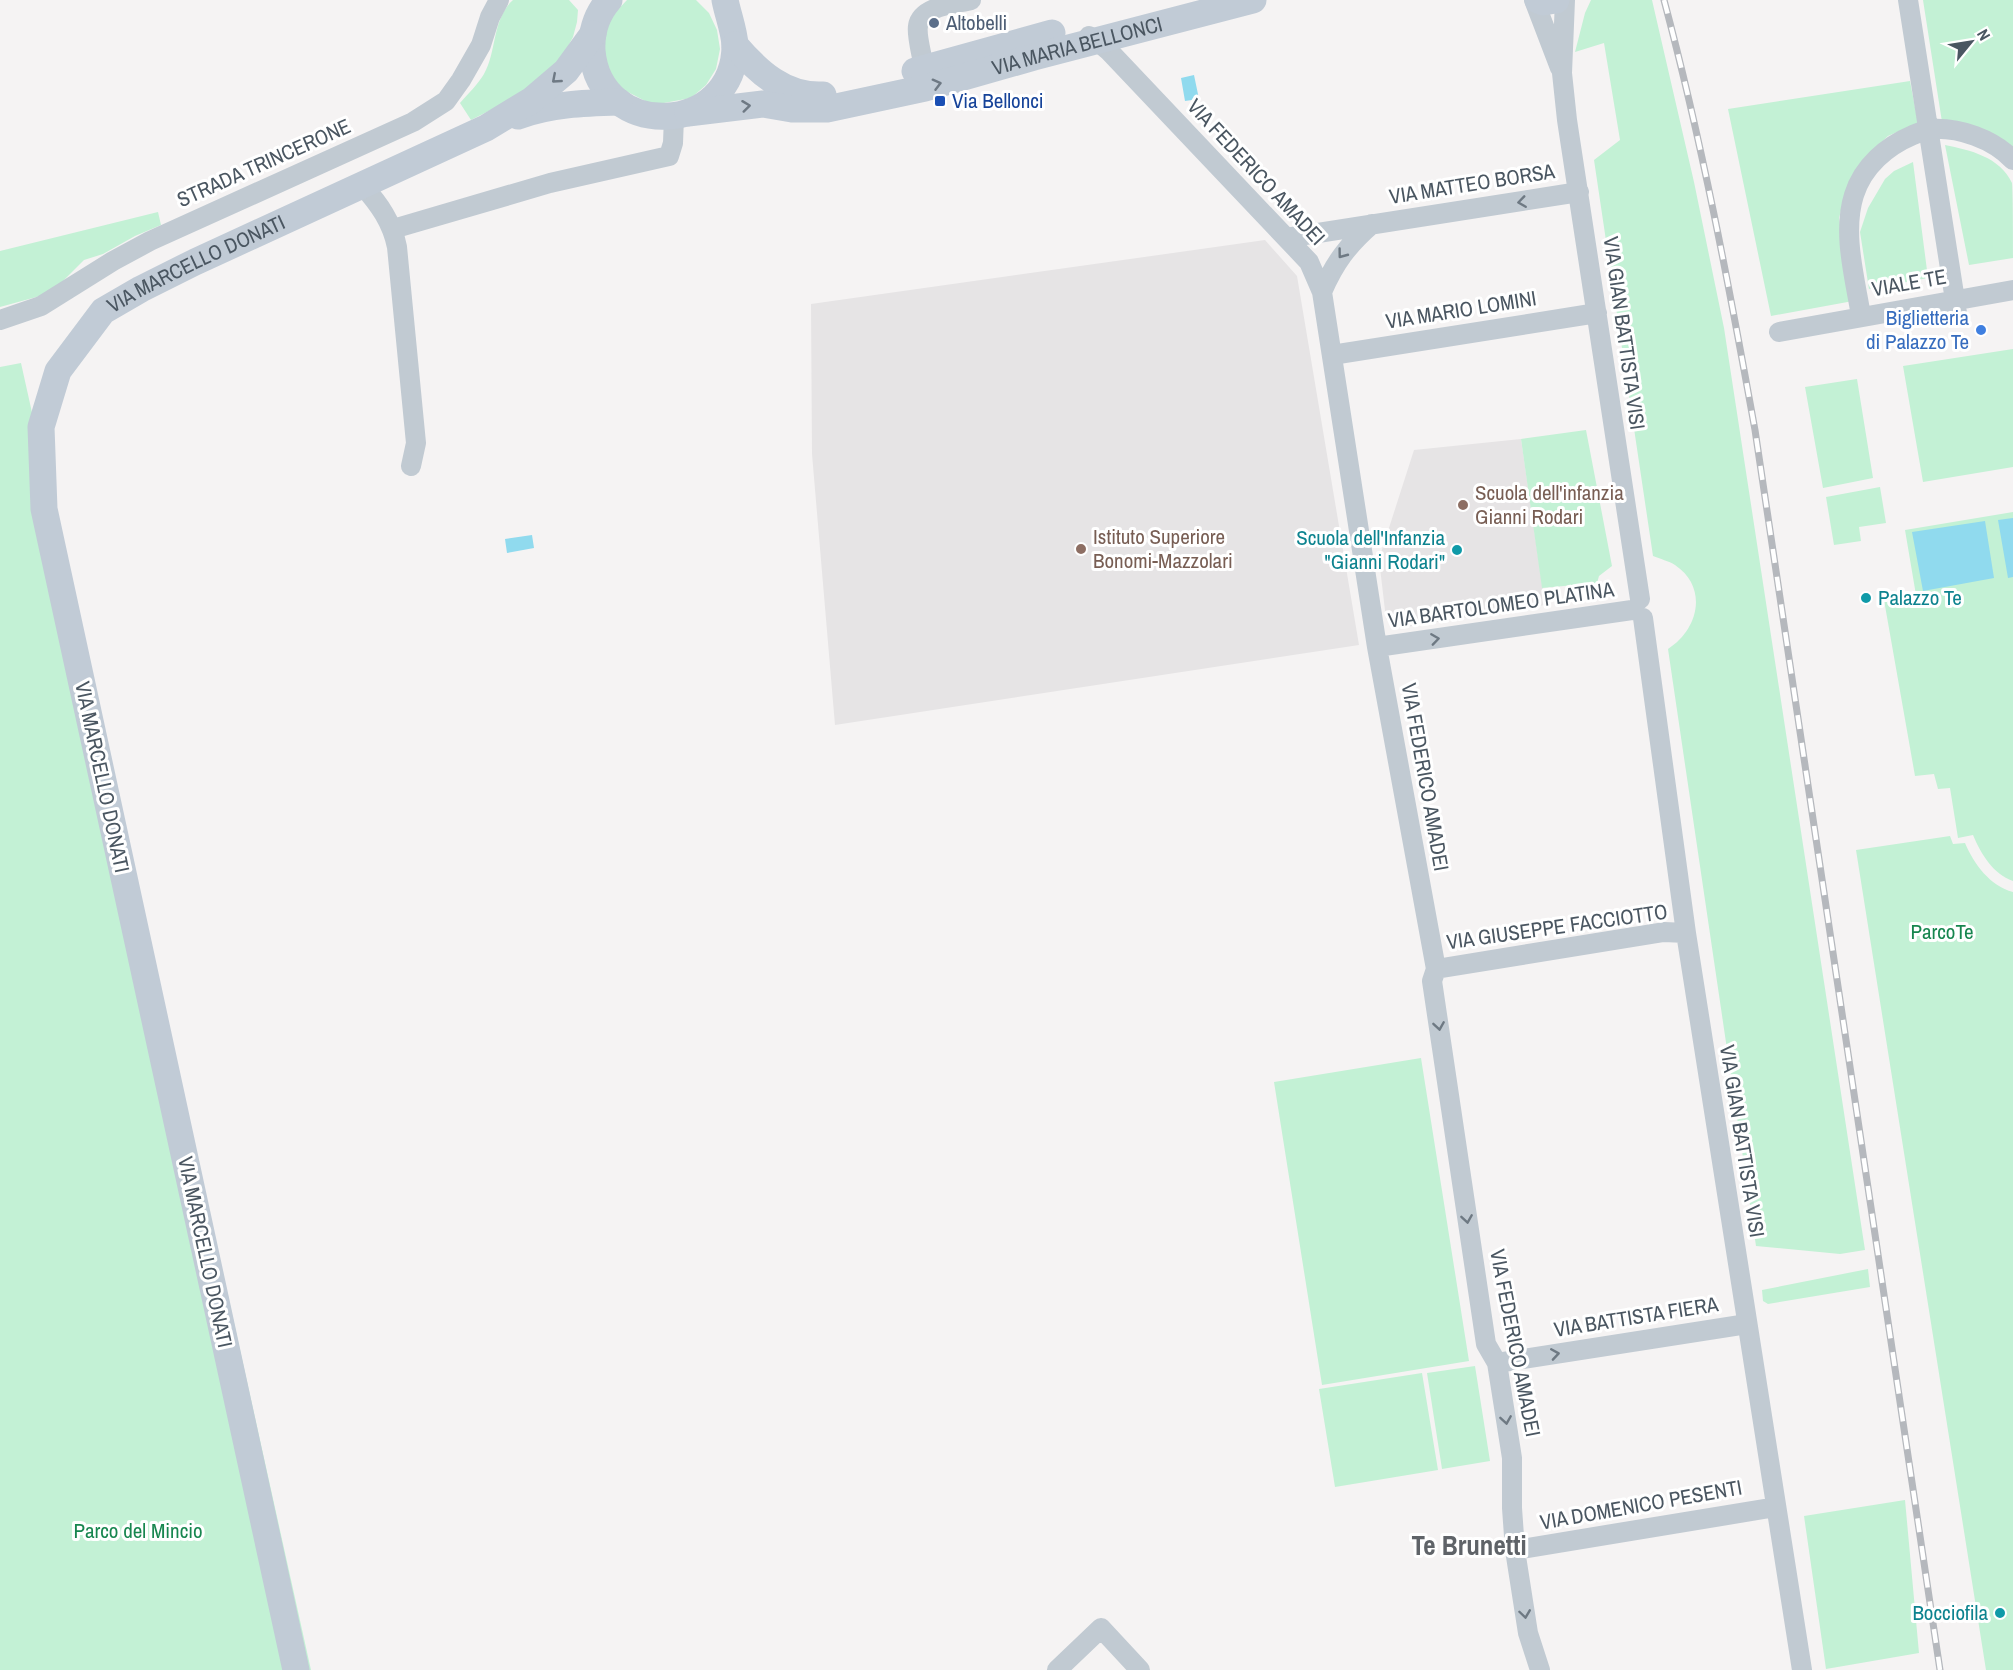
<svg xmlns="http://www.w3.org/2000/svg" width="2013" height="1670" font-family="'Archivo Narrow',sans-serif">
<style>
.education{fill:#e6e4e5}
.green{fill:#c3f1d5}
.water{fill:#90daee}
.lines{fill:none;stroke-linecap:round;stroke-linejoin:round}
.street{stroke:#c1cad2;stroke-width:20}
.secondary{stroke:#c1cbd6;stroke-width:27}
.rail-casing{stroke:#b5b8bd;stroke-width:7}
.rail{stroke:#fff;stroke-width:4.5;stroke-dasharray:14;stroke-linecap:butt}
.oneway{stroke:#6e7984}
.oneway2{stroke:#6e7983}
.service-dot{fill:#5c6f8a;stroke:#fff;stroke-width:2}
.transit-dot{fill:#1a4fb4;stroke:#fff;stroke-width:2}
.shop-dot{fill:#3f7fe0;stroke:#fff;stroke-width:2}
.education-dot{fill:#8d6e63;stroke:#fff;stroke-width:2}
.culture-dot{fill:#0f9aa8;stroke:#fff;stroke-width:2}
.labels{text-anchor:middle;stroke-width:6;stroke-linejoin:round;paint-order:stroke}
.service-label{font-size:21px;fill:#4e5e75;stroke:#fff;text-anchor:start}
.street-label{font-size:21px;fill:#4a5661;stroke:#fff}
.transit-label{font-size:21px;fill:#164399;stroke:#fff;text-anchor:start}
.shop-label{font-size:21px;fill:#366cbe;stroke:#fff;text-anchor:end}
.education-label{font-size:21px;fill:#785e54;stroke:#fff;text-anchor:start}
.culture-label{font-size:21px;fill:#0d838f;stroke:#fff;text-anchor:end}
.park-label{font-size:21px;fill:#17864f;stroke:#fff}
.district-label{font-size:27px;font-weight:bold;fill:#5f6368;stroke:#fff}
</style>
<rect width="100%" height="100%" fill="#f5f3f3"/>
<path class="education" d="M1265,240l32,36 62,369 -524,80 -23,-271 -1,-150z
M1521,439l24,166 -145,23 -14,-9 -7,-60 35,-109z"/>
<path class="green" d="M513,0h56l9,10 -1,12 -4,15 -10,19 -29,32 -63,32 -11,-17c8,-9 18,-19 24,-29 13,-23 8,-55 29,-74z
M627,0h69l13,13 8,17 3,19 -4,20 -10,16 -15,13 -38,7 -33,-17 -11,-16 -6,-18 1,-19 7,-18z
M1591,0h61l42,182 30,146 141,922 -25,4 -84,-8 -88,-597c30,-19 41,-61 7,-84 -6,-4 -15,-6 -22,-9l-59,-396 26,-20 -16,-97 -29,9 10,-39z
M1923,0h90v150l-71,-28z
M1910,81l8,42 -30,13 -24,23 -16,26 -9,33 14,83 -82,15 -43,-207z
M1945,145c25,5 55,12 67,38 1,8 1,63 1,75l-44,7z
M1913,162l15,116 -59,11 -9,-57 8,-24 17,-29 9,-8z
M158,212l3,13 -26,11 -32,18 -19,6 -33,33 -51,14v-56z
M2013,349v118l-90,15 -20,-116z
M21,363l290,1307h-311v-1303z
M1857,379l16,99 -50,10 -18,-101z
M1586,430l26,136 -13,10 -2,7 -55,5 -21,-149z
M1880,487l6,36 -27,4 2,14 -27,4 -8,-48z
M2013,512v369c-20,-7 -32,-27 -40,-46l-15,3 -8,-50 -12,1 -4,-15 -19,2 -31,-176 32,-5 -11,-65z
M1950,836l3,8 12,-1c9,21 25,43 48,49v778h-27l-130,-820z
M1421,1058l48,303 -147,24 -48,-303z
M1868,1269l2,18 -102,17 -5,-3 -1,-11z
M1475,1366l15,95 -48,8 -15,-96z
M1422,1373l16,97 -103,17 -16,-98z
M1905,1500l14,153 -93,16 -22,-153z"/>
<path class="water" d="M1194,75l5,24 -14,2 -4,-23z
M2013,518v59l-5,1 -10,-58z
M1985,521l9,57 -71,13 -11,-59z
M532,535l2,13 -27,5 -2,-14z"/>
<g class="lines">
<path class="street" d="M1534,0l26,68
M1565,0l-3,73 5,47 73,479
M1908,0l49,313
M1089,36l8,5 12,10 200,211 13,30 55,355 59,322 -4,12 54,363 11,19 15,95v50l3,42 13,83 12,37
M924,69c-1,-11 -8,-33 -6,-43 3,-20 38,-22 53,-26
M363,186c16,18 29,36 34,61l19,196 -5,23
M393,229l157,-46 119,-27 4,-13 1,-26
M1286,238l293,-46
M1322,292c13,-30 26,-47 50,-68
M1861,316c-6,-38 -19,-83 -7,-121 9,-29 33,-49 59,-60 5,-2 12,-5 17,-6 29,-2 63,10 83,31
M0,320l41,-14 72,-45 37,-20 263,-119 33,-21 15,-21 20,-35 9,-28 9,-17
M1779,332l234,-42
M1332,355l265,-42
M1643,618l43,315 116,737
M1377,647l255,-37
M1436,969l228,-37 22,1
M1497,1363l250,-39
M1515,1550l261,-43
M1057,1670l44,-42 39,42"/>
<g class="secondary">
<path d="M609,0c-12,14 -18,32 -17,51 8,91 143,85 143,-6 -1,-15 -7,-30 -10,-45"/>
<path d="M1538,0l5,2 13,-2"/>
<path d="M735,45c23,27 50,52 88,50"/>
<path d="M915,71l137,-38"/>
<path id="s1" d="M688,113l75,-9 29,5h35l98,-21 109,-31 219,-57"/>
<path d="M518,116c33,-12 66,-13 101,-14"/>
<path id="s2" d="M296,1670l-252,-1161 -3,-82 17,-56 45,-60 38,-22 54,-27 291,-134 46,-28 34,-29 27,-37"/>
</g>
<defs>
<path id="rail" d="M1664,0c38,142 65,286 91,430l185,1240"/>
</defs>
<use href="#rail" class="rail-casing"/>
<use href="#rail" class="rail"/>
</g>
<defs><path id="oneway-chevron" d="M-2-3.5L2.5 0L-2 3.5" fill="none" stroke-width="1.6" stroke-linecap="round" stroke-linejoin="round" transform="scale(1.5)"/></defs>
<g class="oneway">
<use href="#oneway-chevron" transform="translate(556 79) rotate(139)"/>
<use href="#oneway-chevron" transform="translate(937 84) rotate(-15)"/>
<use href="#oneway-chevron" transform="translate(746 106) rotate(-7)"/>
</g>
<g class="oneway2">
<use href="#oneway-chevron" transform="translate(1522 202) rotate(172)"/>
<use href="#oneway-chevron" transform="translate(1342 254) rotate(127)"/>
<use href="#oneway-chevron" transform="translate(1435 639) rotate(-8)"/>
<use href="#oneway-chevron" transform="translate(1439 1026) rotate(81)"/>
<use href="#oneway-chevron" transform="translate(1467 1219) rotate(81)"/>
<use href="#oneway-chevron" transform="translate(1555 1354) rotate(-9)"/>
<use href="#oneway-chevron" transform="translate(1506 1420) rotate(81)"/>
<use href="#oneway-chevron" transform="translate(1525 1614) rotate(82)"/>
</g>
<circle class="service-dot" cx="934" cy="23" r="6"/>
<rect class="transit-dot" x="934" y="95" width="12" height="12" rx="3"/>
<circle class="shop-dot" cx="1981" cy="330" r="6"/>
<g class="education-dot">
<circle cx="1463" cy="505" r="6"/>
<circle cx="1081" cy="549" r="6"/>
</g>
<g class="culture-dot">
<circle cx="1457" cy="550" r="6"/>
<circle cx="1866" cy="598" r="6"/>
<circle cx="2000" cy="1613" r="6"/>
</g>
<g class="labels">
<g class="service-label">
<text x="946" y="30">Altobelli</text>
</g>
<g class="street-label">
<text dy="7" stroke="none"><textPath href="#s1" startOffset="398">VIA MARIA BELLONCI</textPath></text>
<text transform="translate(264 163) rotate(-24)" y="7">STRADA TRINCERONE</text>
<text transform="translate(1256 172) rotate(47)" y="7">VIA FEDERICO AMADEI</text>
<text transform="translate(1472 184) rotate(-9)" y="7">VIA MATTEO BORSA</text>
<text dy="7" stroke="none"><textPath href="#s2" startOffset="1508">VIA MARCELLO DONATI</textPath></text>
<text transform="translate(1909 283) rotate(-10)" y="7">VIALE TE</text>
<text transform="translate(1461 310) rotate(-9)" y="7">VIA MARIO LOMINI</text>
<text transform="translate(1624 333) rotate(82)" y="7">VIA GIAN BATTISTA VISI</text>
<text transform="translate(1501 605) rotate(-8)" y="7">VIA BARTOLOMEO PLATINA</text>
<text transform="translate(102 777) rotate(78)" y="7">VIA MARCELLO DONATI</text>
<text transform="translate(1425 777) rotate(80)" y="7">VIA FEDERICO AMADEI</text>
<text transform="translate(1557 927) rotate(-8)" y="7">VIA GIUSEPPE FACCIOTTO</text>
<text transform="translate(1742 1141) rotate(81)" y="7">VIA GIAN BATTISTA VISI</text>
<text transform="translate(205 1252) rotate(78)" y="7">VIA MARCELLO DONATI</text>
<text transform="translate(1636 1317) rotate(-9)" y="7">VIA BATTISTA FIERA</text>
<text transform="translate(1515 1343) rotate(79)" y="7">VIA FEDERICO AMADEI</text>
<text transform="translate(1641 1505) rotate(-10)" y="7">VIA DOMENICO PESENTI</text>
</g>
<g class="transit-label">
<text x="952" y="108">Via Bellonci</text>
</g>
<g class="shop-label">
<text x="1969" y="325">Biglietteria<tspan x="1969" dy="24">di Palazzo Te</tspan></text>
</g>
<g class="education-label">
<text x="1475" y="500">Scuola dell'infanzia<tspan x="1475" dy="24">Gianni Rodari</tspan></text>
<text x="1093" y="544">Istituto Superiore<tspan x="1093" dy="24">Bonomi-Mazzolari</tspan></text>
</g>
<g class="culture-label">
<text x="1445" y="545">Scuola dell'Infanzia<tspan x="1445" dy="24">"Gianni Rodari"</tspan></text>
<text x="1878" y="605" text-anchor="start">Palazzo Te</text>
<text x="1988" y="1620">Bocciofila</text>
</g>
<g class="park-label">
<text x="1942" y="939">ParcoTe</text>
<text x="138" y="1538">Parco del Mincio</text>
</g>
<g class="district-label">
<text x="1469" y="1555">Te Brunetti</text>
</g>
</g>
<g transform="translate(1971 42) rotate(60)" stroke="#ffffff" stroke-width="4.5" paint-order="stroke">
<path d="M0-4.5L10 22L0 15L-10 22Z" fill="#4a5661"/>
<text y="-9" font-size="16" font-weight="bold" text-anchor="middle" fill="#4a5661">N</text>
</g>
</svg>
